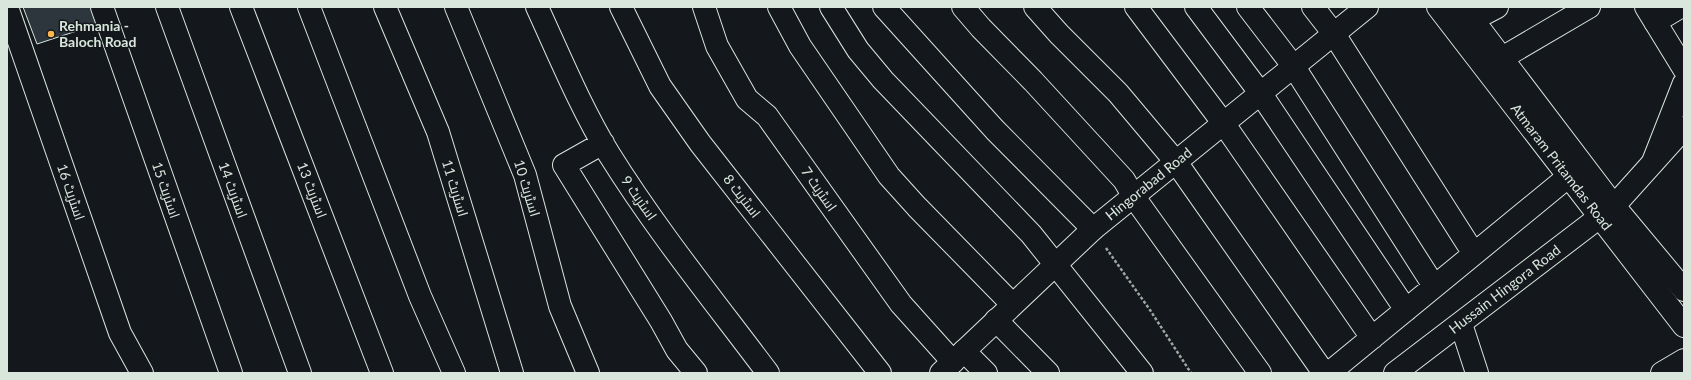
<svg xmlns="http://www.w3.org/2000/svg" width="1691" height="380" font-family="Lato,Cairo,sans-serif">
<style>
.building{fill:#2c363c;stroke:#d8e6dc}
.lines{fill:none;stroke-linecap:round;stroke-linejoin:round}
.minor-casing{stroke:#d8e6dc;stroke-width:24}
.tertiary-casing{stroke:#d8e6dc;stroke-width:24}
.secondary-casing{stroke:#d8e6dc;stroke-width:24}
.path{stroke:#9da8a2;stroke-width:2.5;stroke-dasharray:3 2;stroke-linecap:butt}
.minor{stroke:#14181c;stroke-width:22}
.tertiary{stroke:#14181c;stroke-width:22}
.secondary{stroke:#14181c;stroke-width:22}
.poi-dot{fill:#ffb74d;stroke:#14181c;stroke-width:1.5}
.labels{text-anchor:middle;stroke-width:3;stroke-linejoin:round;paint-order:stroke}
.poi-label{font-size:14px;font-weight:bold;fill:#d8e6dc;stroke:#14181c;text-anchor:start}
.street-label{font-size:14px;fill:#d8e6dc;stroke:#14181c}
</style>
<rect width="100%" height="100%" fill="#14181c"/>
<path class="building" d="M23,7h69l6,17 -61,20z"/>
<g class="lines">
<defs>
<path id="minor" d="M7,7l113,326 22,40
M102,7l129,366
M167,7l133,366
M241,7l141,366
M309,7l111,289 34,77
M385,7l53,125 74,241
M456,7l69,168 35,131 28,67
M537,7c23,50 44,101 72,147 48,77 105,147 159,219
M621,7l39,79 40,57 180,230
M704,7l13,39 30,53 20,17 134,188 52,58
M779,7l21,39 89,130 28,31 95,97
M831,7l27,43 25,30 148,154 111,139
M884,7l111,123 98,99
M963,7l18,21 52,53 91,99 10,17 126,176
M1035,7l24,27 59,59 58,69 148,211
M1136,7l88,117 148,214
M1196,7l65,87 145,216
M1248,7l46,60 140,219
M1313,7l21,27 140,220
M1646,7l38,62
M1472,20l25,-13
M1655,22l25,-15
M1502,58l87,-51
M603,143l-39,22 97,156 16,29 19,23
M1653,162l31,-79
M996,320l52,53
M1461,324l16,49
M964,351l22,22
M1329,373l240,-197
M1662,373l22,-13"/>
<g id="tertiary">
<path id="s1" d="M941,373l152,-144 274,-222"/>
<path id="s2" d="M1395,373l219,-167 70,-78"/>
</g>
<g id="secondary">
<path id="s3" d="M1438,7l246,319"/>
<path d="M1463,7l151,199 70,84"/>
</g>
</defs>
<use href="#minor" class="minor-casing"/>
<use href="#tertiary" class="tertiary-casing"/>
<use href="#secondary" class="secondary-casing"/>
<path class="path" d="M1106,248l44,62 41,63"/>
<use href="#minor" class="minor"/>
<use href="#tertiary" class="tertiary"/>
<use href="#secondary" class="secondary"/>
</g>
<circle class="poi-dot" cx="51" cy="34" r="4"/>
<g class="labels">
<g class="poi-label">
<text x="59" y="31">Rehmania -<tspan x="59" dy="16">Baloch Road</tspan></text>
</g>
<g class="street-label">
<text dy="5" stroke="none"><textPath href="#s3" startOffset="202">Atmaram Pritamdas Road</textPath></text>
<text dy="5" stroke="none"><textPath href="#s1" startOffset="281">Hingorabad Road</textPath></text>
<text transform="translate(455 188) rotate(73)" y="5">اسٹریٹ 11</text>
<text transform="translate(527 188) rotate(73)" y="5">اسٹریٹ 10</text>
<text transform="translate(819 189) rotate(55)" y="5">اسٹریٹ 7</text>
<text transform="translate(166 190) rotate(71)" y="5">اسٹریٹ 15</text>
<text transform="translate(233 190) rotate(70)" y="5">اسٹریٹ 14</text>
<text transform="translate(312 190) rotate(69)" y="5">اسٹریٹ 13</text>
<text transform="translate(71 192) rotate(71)" y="5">اسٹریٹ 16</text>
<text transform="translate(742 196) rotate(52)" y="5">اسٹریٹ 8</text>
<text transform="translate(639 198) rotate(55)" y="5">اسٹریٹ 9</text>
<text dy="5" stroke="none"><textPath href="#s2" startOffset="138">Hussain Hingora Road</textPath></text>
</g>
</g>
<rect width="1691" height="380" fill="none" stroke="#d8e6dc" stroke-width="16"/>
</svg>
